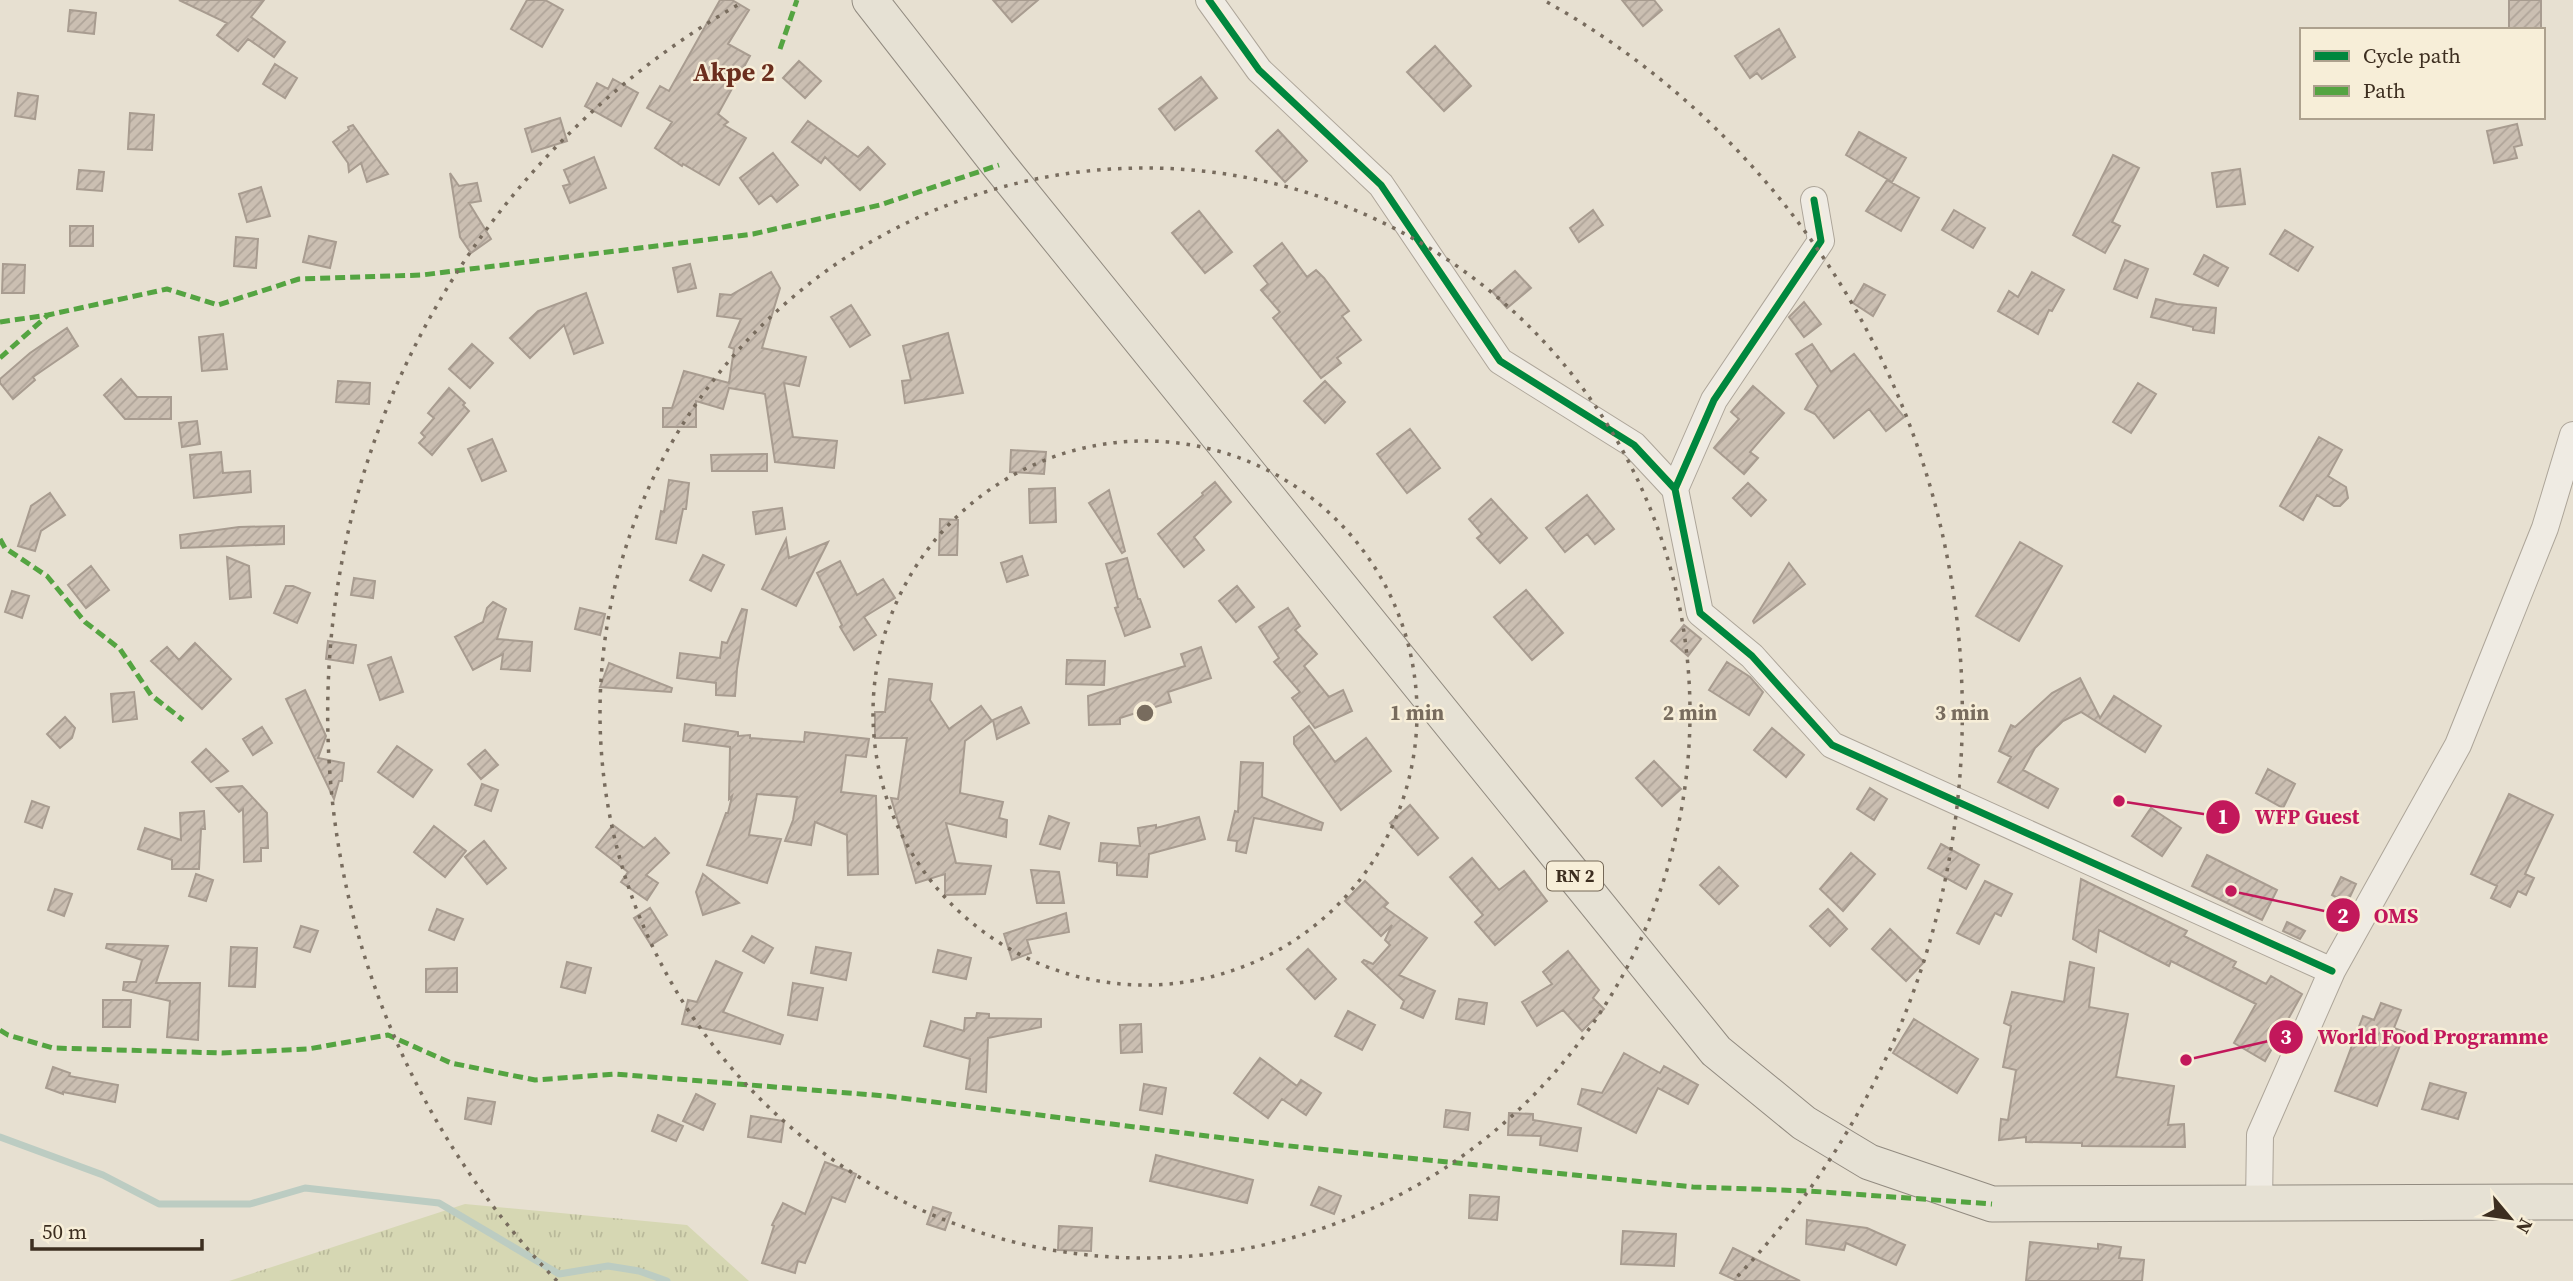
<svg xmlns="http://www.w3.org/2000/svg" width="2573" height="1281" font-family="'Source Serif 4',serif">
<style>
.grass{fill:url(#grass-tufts)}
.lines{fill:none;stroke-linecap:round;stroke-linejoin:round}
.stream{stroke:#bcccc2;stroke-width:7}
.building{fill:url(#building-hatch);stroke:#a89c90;stroke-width:2}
.minor-casing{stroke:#ada599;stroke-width:28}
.major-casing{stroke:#928b80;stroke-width:37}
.minor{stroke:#efebe3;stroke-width:26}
.major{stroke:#e6e1d4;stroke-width:35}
.quiet{stroke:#54a441;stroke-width:5;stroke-dasharray:10 5;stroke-linecap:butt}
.cycleway-casing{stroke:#f7eed8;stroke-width:11}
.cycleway{stroke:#00873e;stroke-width:7}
.ring{fill:none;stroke:#786c5e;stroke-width:3.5;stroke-dasharray:3.5 7}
.labels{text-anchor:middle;stroke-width:5;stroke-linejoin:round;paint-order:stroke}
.shield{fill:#f7eed8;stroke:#756857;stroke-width:2}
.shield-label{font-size:18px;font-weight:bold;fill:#3d2e20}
.district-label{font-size:26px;font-weight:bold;fill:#6b2e1e;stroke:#f7eed8}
.centre{fill:#786c5e;stroke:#f7eed8;stroke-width:3.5}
.ring-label{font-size:21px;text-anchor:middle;font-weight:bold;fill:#786c5e;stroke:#f7eed8;stroke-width:5;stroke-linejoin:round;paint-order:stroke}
.leader{fill:none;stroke:#c2185b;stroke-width:2.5}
.callout-dot{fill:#c2185b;stroke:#f7eed8;stroke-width:2.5}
.mark-label{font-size:21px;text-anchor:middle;font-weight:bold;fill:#fff}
.callout-label{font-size:21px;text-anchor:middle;font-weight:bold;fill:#c2185b;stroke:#f7eed8;stroke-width:5;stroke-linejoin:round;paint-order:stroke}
</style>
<defs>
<pattern id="grass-tufts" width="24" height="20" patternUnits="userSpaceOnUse" patternTransform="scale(1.75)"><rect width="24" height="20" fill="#d6d7b3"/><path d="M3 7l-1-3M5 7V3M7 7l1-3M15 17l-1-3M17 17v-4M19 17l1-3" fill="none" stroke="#b9b99a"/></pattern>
<pattern id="building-hatch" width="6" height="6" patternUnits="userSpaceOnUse" patternTransform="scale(1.75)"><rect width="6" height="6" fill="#cbbfb2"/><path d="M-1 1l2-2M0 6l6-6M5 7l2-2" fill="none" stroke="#afa499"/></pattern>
</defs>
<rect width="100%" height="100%" fill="#e7e0d1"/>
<path class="grass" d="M465,1204l222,21 62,56h-520z"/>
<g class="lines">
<path class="stream" d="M0,1137l103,38 56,29h91l55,-16 134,15 120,71 49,-8 31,5 28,10"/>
</g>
<path class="building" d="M179,0h85l-13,17 34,25 -11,15 -26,-18 -10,12 -21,-16 10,-12z
M527,0h18l18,10 -21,37 -31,-18z
M720,0h12l17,10 -21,34 22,12 -32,58 10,8 -4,3 22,13 -27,47 -36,-21 -1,2 -27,-18 17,-26 -25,-14 13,-22 9,5z
M993,0h45l-26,22z
M1622,0h32l8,10 -19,16z
M2509,0h32v30h-32z
M70,10l26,3 -2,21 -26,-3z
M1779,29l16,28 -33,22 -5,-6 -7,5 -15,-22z
M1435,46l36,40 -27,25 -37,-39z
M799,61l22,20 -16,17 -22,-20z
M275,64l22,14 -12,20 -22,-14z
M1201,77l16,21 -42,32 -16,-21z
M613,79l25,14 -17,33 -36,-20 12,-23 11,6z
M18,93l20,3 -3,23 -20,-3z
M130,113l24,2 -2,35 -24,-1z
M560,118l7,23 -35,11 -7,-23z
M808,121l50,36 10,-10 17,17 -25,26 -35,-33 -4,6 -29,-21z
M2517,124l5,21 -8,2 3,11 -23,5 -7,-32z
M353,125l35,49 -21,8 -6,-19 -12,9 -1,-9 -15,-21 16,-12 -1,-3z
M1278,130l29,31 -22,21 -29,-31z
M1859,132l47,26 -14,24 -46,-27z
M773,153l25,32 -21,17 -6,-7 -12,9 -19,-26z
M2113,155l26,13 -27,54 8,4 -15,27 -32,-18z
M594,157l12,31 -36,15 -7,-17 7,-2 -6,-14z
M2240,169l5,35 -28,3 -5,-34z
M79,170l25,2 -2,19 -25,-2z
M450,173l9,13 18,-3 4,18 -12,2 22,36 -20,14 -11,-16z
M1887,180l32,18 -18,33 -35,-20z
M261,187l9,29 -23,6 -8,-28z
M1593,210l10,15 -24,17 -9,-14z
M1954,210l31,18 -12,20 -31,-18z
M1199,211l33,41 -27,21 -33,-40z
M70,226h23v20h-23z
M2285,230l28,17 -15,24 -28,-17z
M309,236l27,6 -6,26 -27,-6z
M236,237l22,2 -2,29 -22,-2z
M1282,243l25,34 9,-7 8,8 25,33 -7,5 19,24 -24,18 4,5 -20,15 -48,-60 7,-6 -19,-22 7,-6 -14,-18z
M2204,255l24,13 -10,18 -24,-12z
M2125,260l23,9 -11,29 -23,-9z
M3,264l22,1 -1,28h-22z
M690,264l6,24 -18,4 -5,-24z
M1515,271l16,17 -24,20 -15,-17z
M771,272l9,16 -18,60 44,9 -7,29 -15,-3 9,54 44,4 -3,27 -59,-6 -10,-68 -36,-6 -6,21 -27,-8v26h-33v-19h9l12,-37 45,12 5,-34 -5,-2 12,-28 -24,-3 3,-22 11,1z
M2032,272l32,18 -12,21 -3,-1 -11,24 -40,-23 11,-20 9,6z
M1864,284l21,11 -12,21 -20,-13z
M586,293l17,50 -29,11 -10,-29 -34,33 -20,-20 28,-27z
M2156,299l21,5 39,4 -2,25 -21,-3v-3l-42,-10z
M1804,302l17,22 -17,13 -15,-20z
M851,305l19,30 -20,12 -19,-30z
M67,328l11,18 -45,31 2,3 -22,19 -13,-16v-4l30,-26z
M948,333l15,60 -58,10 -3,-22 9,-1 -8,-34z
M223,334l4,35 -25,2 -3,-34z
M472,344l21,19 -23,25 -21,-19z
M1812,344l19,28 23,-18 50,63 -18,14 -17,-22 -35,29 -19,-24 -10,-5 13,-23 -22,-32z
M121,379l16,18h34v22h-46l-21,-24z
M338,381l32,2 -1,21 -33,-2z
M1325,381l20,21 -20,21 -21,-22z
M2138,383l18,11 -25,39 -18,-11z
M1753,386l31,27 -34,39 8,6 -14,16 -30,-26 25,-29 -8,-7z
M449,388l16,15 -2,2 6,6 -37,44 -13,-12 6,-6 -4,-4 13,-15 -6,-5z
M197,421l3,23 -18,3 -3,-24z
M1410,429l30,39 -33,25 -30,-39z
M2319,437l23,13 -14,26 18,11 2,11 -8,8h-6l-17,-11 -14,25 -23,-14z
M492,439l14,32 -24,10 -14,-32z
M1011,450l35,2 -2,22 -34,-2z
M221,452l2,21 27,-2 1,21 -57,6 -4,-43z
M767,454v17h-55l-1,-16z
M669,480l20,3 -3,26h-3l-7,34 -20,-4 5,-28 3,1z
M1215,482l16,20 -37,35 10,13 -20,17 -26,-33 45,-39 -1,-2z
M1748,483l18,17 -15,16 -18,-18z
M1055,488l1,34 -26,1 -1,-34z
M1109,490l16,61 -3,2 -33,-50z
M50,493l15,22 -24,16 -6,20 -17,-5 13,-40z
M1587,495l27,34 -19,15 -8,-10 -22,18 -19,-24z
M1491,499l36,39 -27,25 -23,-25 5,-4 -13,-15z
M782,508l3,21 -29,5 -3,-22z
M940,519l18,1 -1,35h-18z
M284,526v18l-103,4 -1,-13 59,-8z
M786,539l3,19 39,-16 -32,64 -34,-17z
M2020,542l42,24 -43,75 -43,-25z
M703,555l21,10 -13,26 -21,-11z
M1022,556l6,19 -21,7 -6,-19z
M227,557l22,9 2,31 -21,2z
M1127,558l11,41h2l10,28 -25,9 -10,-28 3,-1 -12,-43z
M840,561l17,34 26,-16 12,19 -31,19 12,18 -22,15 -14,-23 2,-2 -25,-52z
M1789,563l16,21 -51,39 -1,-2z
M91,566l18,24 -23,18 -18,-23z
M354,578l21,3 -2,17 -22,-3z
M286,586h7l17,7 -13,30 -23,-10z
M1237,586l17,21 -18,15 -17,-21z
M1526,590l37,43 -31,27 -38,-43z
M12,591l17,5 -7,22 -17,-6z
M493,602l13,7 -9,30 35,3 -2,29 -29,-2 2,-15 -30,16 -18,-33 28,-15 4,-14z
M580,608l25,6 -5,21 -25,-6z
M1288,608l12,18 -5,4 22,24 -13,12 25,31 14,-7 9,21 -37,17 -23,-30 8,-6 -26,-30 5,-4 -20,-31z
M742,609l5,1 -10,59 -2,27 -19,-1v-12l-39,-5 3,-25 40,5 2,-16 5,1z
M1684,625l17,14 -13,17 -17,-15z
M328,641l28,4 -3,18 -27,-4z
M195,643l36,36 -29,30 -51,-48 16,-14 12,13z
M1201,647l10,31 -43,14 3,10 -51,16v6l-31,1 -1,-29 97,-30 -4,-12z
M391,657l12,35 -23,8 -12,-35z
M1067,660l38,1 -1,24 -38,-1z
M1727,662l23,15 13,15 -14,23 -40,-25z
M609,663l63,25 -1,4 -71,-5z
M2080,678l20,40 14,-22 47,30 -16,26 -64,-40 -18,9 -28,27 -12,22 35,19 -10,19 -50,-26 13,-25 -12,-6 12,-26 4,2 37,-34z
M889,679l43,5 -2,16 19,29 32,-23 11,15 -27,20 -5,52 43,9 -4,16 8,2 -1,17 -60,-14 10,40 35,3 -6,28 -40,1v-21l-29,9 -25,-85 7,1 9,-61h-32v-26h10z
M305,690l21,46 -8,22 26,5 -2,18h-3l-5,18 -48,-100z
M134,692l3,27 -24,3 -2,-28z
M1021,707l8,16 -32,16 -4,-19z
M65,717l10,11 -3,10 -12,10 -13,-14z
M685,724l53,8v4l12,-1v3l54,4 1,-10 64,7 -3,18 -20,-2 -5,37 35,4 2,78 -30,1 -1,-40 -32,-13 -4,23 -26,-4 8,-21 4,-23 -40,-3 -8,41 32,4 -14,44 -60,-18 19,-52h2l4,-17 -3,3 1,-52 -47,-6z
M1309,726l26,36 31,-24 25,33 -50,39 -47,-66v-7z
M262,727l10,16 -19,12 -10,-16z
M1772,728l32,27 -18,22 -32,-27z
M397,746l35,24 -19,27 -35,-25z
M206,749l22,22 -17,11 -19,-20z
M485,750l13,15 -17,14 -13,-15z
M1654,761l27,28 -19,17 -26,-28z
M1241,762l22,1 -1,34 61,26 -2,7 -67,-12 -8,35 -10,-2 1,-10 -9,-1 7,-29 3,1z
M2268,769l27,15 -12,24 -27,-15z
M482,784l16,6 -7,21 -16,-6z
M242,786l25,27 1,35h-7v13l-17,1 -1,-53 -4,3 -22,-24z
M1870,788l17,11 -13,21 -17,-11z
M2509,794l44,21 -28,59 9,4 -8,17 -8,-4 -8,16 -19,-9 6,-12 -26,-12z
M32,801l17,6 -7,21 -17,-6z
M1410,805l28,33 -20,17 -28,-32z
M2151,808l30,20 -19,28 -30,-20z
M204,811l1,18h-4l-2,40h-27v-9l-34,-11 7,-21 36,12 -1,-27z
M1049,816l20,7 -9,26 -20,-5z
M1199,817l6,22 -56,15 -2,23 -30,-2v-12l-18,-2 2,-18 39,3 -2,-18 18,-3v3z
M613,825l31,23 11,-10 14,15 -23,22 12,8 -11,17 -26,-18 7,-10 -32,-25z
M434,826l32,25 -21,26 -31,-25z
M484,841l22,27 -19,16 -22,-27z
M1941,844l38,21 -13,24 -38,-21z
M1851,853l24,21 -32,37 -23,-22z
M2207,855l70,35 -15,30 -70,-34z
M1472,858l27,32 25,-19 23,30 -52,44 -20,-23 8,-7 -33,-38z
M1719,867l19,19 -19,18 -19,-19z
M1031,870l28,2 5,31h-27z
M196,874l17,6 -7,21 -17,-5z
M703,874l36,29 -36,12 -7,-23z
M2341,877l15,7 -9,19 -15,-8z
M2081,879l106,52 -3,5 52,26 -3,5 33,17 5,-8 31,18 -37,67 -31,-18 22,-39 -85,-43 -2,5 -70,-36 -3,22 -23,-13z
M1365,881l23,22 -4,4 43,31 -28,37 36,16 -12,27 -22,-10 3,-7 -42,-39 2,-2 9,4 17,-19 -5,-5 7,-15 -11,11 -36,-35z
M1985,881l27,13 -11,22 -6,-3 -16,31 -22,-11z
M55,889l17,5 -8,22 -16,-6z
M650,908l17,27 -16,10 -17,-27z
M437,909l26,10 -9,21 -25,-10z
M1828,909l19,20 -17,17 -20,-20z
M1066,913l3,19 -42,8 4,13 -19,7 -8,-26z
M2287,922l18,9 -5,8 -17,-8z
M301,926l17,5 -8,21 -16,-5z
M1890,929l34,33 -18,19 -34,-32z
M752,936l21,12 -9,15 -21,-12z
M107,944l61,2 -12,37h44l-2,57 -31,-3 3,-36 -47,-11 1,-8h12l6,-22 -36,-12z
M231,947l26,1 -2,39 -26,-1z
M816,947l35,6 -5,27 -35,-7z
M1308,949l28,30 -21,20 -28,-30z
M938,950l33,8 -5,21 -33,-7z
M1568,951l31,39 -6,8 11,11 -22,22 -19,-21 -26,16 -15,-24 30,-18 -9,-12z
M716,961l26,12 -19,39 60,23 -3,9 -98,-20 6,-24 9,2z
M567,962l24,6 -6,25 -24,-6z
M2070,962l24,6 -5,39 39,7 -12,63 58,9 -6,39 16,-1 1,23 -103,-1v-3l-56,-1v-5l-27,3 2,-21 7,1 8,-50 -13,-3 8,-41 -7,-3 8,-31 52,10z
M457,968v24h-31v-23z
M793,983l30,5 -6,32 -29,-5z
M1459,999l28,4 -3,21 -28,-5z
M103,1000h28l-1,27h-27z
M2381,1003l20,7 -7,18 11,4 -28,74 -42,-15 28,-75 11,4z
M1348,1011l27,14 -13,25 -27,-14z
M977,1013l12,1v4l52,1v8l-53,11 -2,54 -20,-3 4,-30 -46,-13 7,-25 33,10 1,-13h11z
M1914,1019l64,40 -21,34 -64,-40z
M1141,1024l1,28 -21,1 -1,-28z
M1624,1053l36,20 4,-7 34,19 -10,19 -30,-16 -22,45 -58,-29 4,-15 20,4z
M1260,1058l37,28 4,-6 20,13 -15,22 -24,-16 -14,19 -34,-25z
M53,1067l17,6 -1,3 49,9 -3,17 -52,-10v2l-17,-6z
M2430,1083l36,10 -8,26 -36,-10z
M1144,1084l22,4 -4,26 -22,-4z
M696,1094l19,10 -12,26 -20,-9z
M468,1098l27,4 -4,22 -26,-5z
M1446,1110l24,3 -2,17 -24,-3z
M1509,1113l24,1v6l48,8 -4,23 -37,-6 1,-9 -33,-1z
M658,1115l25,11 -7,15 -24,-10z
M751,1116l33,5 -3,21 -33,-5z
M1156,1155l97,25 -6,23 -97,-22z
M825,1162l31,12 -11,28 -13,-5 -27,66 -7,-2 -3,12 -33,-10 12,-37 -2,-1 11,-22 22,11z
M1319,1187l22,9 -7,18 -23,-9z
M1470,1195l29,2 -2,23 -28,-2z
M933,1207l18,6 -6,17 -18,-6z
M1807,1220l60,8 38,17 -9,20 -50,-22 -2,7 -38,-6z
M1059,1226l33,2 -1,23 -33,-1z
M1623,1231l53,3 -2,32 -53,-2z
M2030,1242l68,7v-5l23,3 -2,11 25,2 -2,21h-116z
M1733,1248l67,33h-63l-17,-8z"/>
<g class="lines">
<defs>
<path id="minor" d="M1209,0l50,70 122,115 119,176 134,84 41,44
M1814,200l7,41 -107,159 -39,89 25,124 52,43 80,89 500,226
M2259,1204l1,-69 72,-164 126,-226 87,-217 28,-93"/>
<path id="major" d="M870,0l129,165 717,886 88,72 65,39 123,42 581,-2"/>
</defs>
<use href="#minor" class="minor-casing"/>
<use href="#major" class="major-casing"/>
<use href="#minor" class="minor"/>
<use href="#major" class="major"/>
<path class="quiet" d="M780,49l17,-49
M0,322l48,-7 119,-26 51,16 81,-26 123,-4 331,-41 127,-29 119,-40
M0,358l48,-43
M0,539l5,9 42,28 38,46 35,27 31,46 32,25
M0,1030l8,5 45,13 169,5 86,-4 80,-14 63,28 84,17 80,-6 271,22 394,49 413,42 116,4 183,13"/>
<defs>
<path id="cycleway" d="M1209,0l50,70 122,115 119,176 134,84 41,44
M1814,200l7,41 -107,159 -39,89 25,124 52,43 80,89 500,226"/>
</defs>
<use href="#cycleway" class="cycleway-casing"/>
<use href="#cycleway" class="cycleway"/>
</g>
<g class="ring">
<circle cx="1145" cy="713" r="272"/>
<circle cx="1145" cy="713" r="545"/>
<path d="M557 1281A817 817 0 0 1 743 2M1547 2A817 817 0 0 1 1733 1281"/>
</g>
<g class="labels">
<rect class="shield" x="1547" y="861.5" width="56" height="29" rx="5"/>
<g class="shield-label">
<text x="1575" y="882">RN 2</text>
</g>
<g class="district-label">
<text x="734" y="81">Akpe 2</text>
</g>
</g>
<circle cx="1145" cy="713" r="10" class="centre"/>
<g class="ring-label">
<text x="1417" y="720">1 min</text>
<text x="1690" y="720">2 min</text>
<text x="1962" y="720">3 min</text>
</g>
<path class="leader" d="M2119 801L2223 817M2231 891L2343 915M2186 1060L2286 1037"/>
<g class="callout-dot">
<circle cx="2119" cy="801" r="7"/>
<circle cx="2231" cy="891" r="7"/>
<circle cx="2186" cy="1060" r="7"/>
<circle cx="2223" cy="817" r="18"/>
<circle cx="2343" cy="915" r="18"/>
<circle cx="2286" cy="1037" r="18"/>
</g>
<g class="mark-label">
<text x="2223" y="824">1</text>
<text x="2343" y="923">2</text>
<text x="2286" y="1044">3</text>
</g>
<g class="callout-label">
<text x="2307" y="824">WFP Guest</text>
<text x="2396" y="923">OMS</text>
<text x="2433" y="1044">World Food Programme</text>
</g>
<rect x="2300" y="28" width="245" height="91" fill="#f7eed8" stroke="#ada18e" stroke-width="2"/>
<rect x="2314" y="51" width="35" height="10" fill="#00873e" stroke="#ada18e" stroke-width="2"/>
<text x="2363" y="63" font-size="21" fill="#3d2e20">Cycle path</text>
<rect x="2314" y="86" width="35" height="10" fill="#54a441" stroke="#ada18e" stroke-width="2"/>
<text x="2363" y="98" font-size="21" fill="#3d2e20">Path</text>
<g transform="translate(2510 1218) rotate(119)" stroke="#f7eed8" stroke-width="5" paint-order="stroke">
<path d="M0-5L12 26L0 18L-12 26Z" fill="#3d2e20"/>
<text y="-10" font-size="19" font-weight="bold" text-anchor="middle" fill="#3d2e20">N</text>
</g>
<path d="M32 1239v10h170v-10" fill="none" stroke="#3d2e20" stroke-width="3.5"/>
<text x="42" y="1239" font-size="21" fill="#3d2e20" stroke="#f7eed8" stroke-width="5" paint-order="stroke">50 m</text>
</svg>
